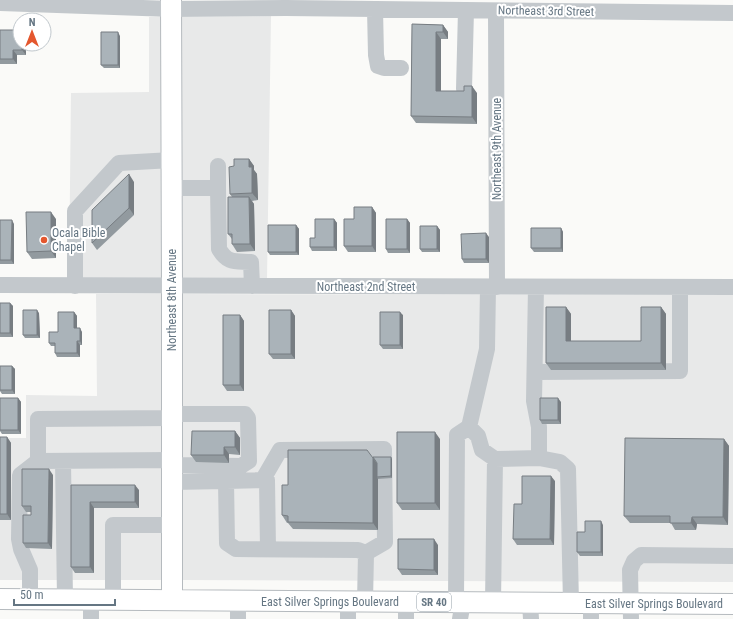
<svg xmlns="http://www.w3.org/2000/svg" width="733" height="619" font-family="'Roboto Condensed',sans-serif">
<style>
.built{fill:#e8e9e9}
.lines{fill:none;stroke-linecap:round;stroke-linejoin:round}
.major-casing{stroke:#b5babe;stroke-width:22}
.minor{stroke:#c3c8cc;stroke-width:16}
.major{stroke:#fff;stroke-width:20}
.wall{fill:#929a9f}
.shaded-wall{fill:#777d82}
.building{fill:#aab3b9;stroke:#777d82}
.poi-dot{fill:#e4572e;stroke:#fff;stroke-width:1.5}
.labels{text-anchor:middle;stroke-width:4;stroke-linejoin:round;paint-order:stroke}
.shield{fill:#fff;stroke:#939fa8;stroke-width:1}
.shield-label{font-size:11px;font-weight:bold;fill:#657683}
.street-label{font-size:12px;fill:#657683;stroke:#fff}
.poi-label{font-size:12px;fill:#657683;stroke:#fff;text-anchor:start}
</style>
<rect width="100%" height="100%" fill="#fafaf8"/>
<path class="built" d="M271,16l-4,263h-88l-1,-262z
M149,17h15l2,261h-97l2,-185 78,-1z
M96,294h70l-1,286h-165v-142h26v-43l71,1z
M179,294l554,1v287l-554,-2z"/>
<g class="lines">
<defs>
<path id="major" d="M171,0l1,286v314
M0,599l733,5"/>
</defs>
<use href="#major" class="major-casing"/>
<path class="minor" d="M0,3l171,6 115,-1 447,5
M375,9l1,46 2,11 6,2h17
M496,11l1,276
M464,89l2,-79
M218,166v22
M172,188h46l1,61c9,15 16,12 32,13l1,24
M0,285l733,2
M75,286v-75l44,-48 53,-3
M535,372l145,-1v-84
M172,414h73l3,4 1,43 -8,5 -69,-1
M172,418l-134,1v42l134,-1
M469,427l9,9 4,14 13,9 -2,144
M539,458l21,4 8,7 3,134
M495,459l44,-1v-31l-5,-26 2,-114
M63,461l2,138
M226,481l41,-1 1,69
M262,481l18,-31 104,-1 1,93 -19,11
M172,482l54,-1 1,62 9,6 122,1 8,3 -1,49
M30,599v-29l-9,-21 -2,-10 1,-64 18,-14
M113,600v-75h59
M238,601v18
M348,602v17
M456,602l1,-167 12,-8 18,-78 1,-62
M530,603l1,16
M91,619v-20
M406,619v-17
M460,619l3,-17
M591,619v-16
M631,619l-1,-49 4,-9 7,-6 92,1"/>
<use href="#major" class="major"/>
</g>
<path class="wall" d="M412,24l31,1 5,7v7h-7v52l36,2v31l-61,-1 -5,-7z
M0,30l26,14v11h-9v9h-17z
M120,36v32h-16l-3,-3z
M249,159l5,7v4l3,4 1,26 -6,1 2,3 1,47 -18,1 -5,-8v-5l-4,-5 4,-37 -2,-3 4,-28z
M134,182v33l-37,35 -5,-7z
M372,207l4,6v39h-28l-4,-6 10,-27z
M56,219v39l-24,1 -5,-7z
M334,219l3,4v28h-25l-2,-4z
M407,219l3,4v30h-22l-2,-4z
M0,220l14,4v40h-14z
M296,225l3,4v26h-29l-2,-3z
M437,226l3,4v22h-18l-2,-3z
M561,228l2,4v20h-29l-3,-4z
M489,237v26h-25l-2,-4z
M0,303h10l3,3v31h-13z
M566,307l5,7v27h70l20,-34 5,7v56h-115l-5,-7z
M291,310l4,6v43h-22l-4,-5z
M74,312l3,4v12l5,4v13h-2v12h-23l-2,-4v-7h-4l-2,-3z
M39,313l1,25h-15l-2,-3z
M240,315l4,6v70h-17l-4,-6z
M403,315v34h-20l-3,-4z
M0,366h12l3,3v25h-13l-2,-3z
M0,398h18l3,4v32h-19l-2,-3z
M561,402v22h-19l-2,-4z
M235,431l5,7v17l-11,-1v9l-33,-1 -5,-7z
M0,437h7l4,6v77h-11z
M440,439v71h-38l-5,-7z
M724,439l5,7 -1,79 -31,-1 -1,6h-21l-4,-7h-41l-6,-7z
M373,457l19,2v19l-14,1v51l-85,-1 -5,-6h-1l-5,-8 6,-30z
M53,475l-1,74 -26,-1 -3,-5 8,-28v-3h-5l-4,-6z
M555,481l-1,64h-37l-4,-6 9,-35z
M71,485l68,5v18h-45v65h-19l-4,-6z
M603,525v31h-23l-3,-4 8,-20z
M438,545v30h-36l-4,-6z"/>
<path class="shaded-wall" d="M443,25l5,7v7l-5,-7z
M118,32l2,4v32l-2,-3z
M436,32l5,7v59l-5,-7z
M22,44h4v11l-4,-5z
M13,50l4,5v9l-4,-5z
M472,86l5,7v31l-5,-7z
M249,159l5,7v4l3,4 1,26 -6,-7 -3,-26z
M129,174l5,8v33l-5,-7z
M249,197l5,7 1,47 -5,-7z
M372,207l4,6v39l-4,-6z
M51,212l5,7v39l-5,-7z
M334,219l3,4v28l-3,-4z
M407,219l3,4v30l-3,-4z
M12,220l2,4v40l-3,-4z
M296,225l3,4v26l-3,-3z
M437,226l3,4v22l-3,-3z
M561,228l2,4v20l-2,-4z
M486,233l3,4v26l-3,-4z
M10,303l3,3v31l-3,-4z
M566,307l5,7v34l-5,-7z
M661,307l5,7v56l-5,-7z
M37,310l2,3 1,25 -3,-3z
M291,310l4,6v43l-4,-5z
M74,312l3,4v16l-3,-4z
M400,312l3,3v34l-3,-4z
M240,315l4,6v70l-4,-6z
M80,328l2,4v13l-2,-4z
M77,341l3,4v12l-3,-4z
M12,366l3,3v25l-3,-4z
M18,398l3,4v32l-3,-4z
M558,398l3,4v22l-3,-4z
M235,431l5,7v17l-5,-8z
M435,432l5,7v71l-5,-7z
M7,437l4,6v77l-4,-6z
M724,439l5,7 -1,79 -5,-8z
M224,447l5,7v9l-5,-8z
M391,457l1,2v19l-1,-2z
M373,458l5,7 -1,12 1,2v51l-5,-7z
M49,469l4,6 -1,74 -4,-6z
M551,476l4,5 -1,64 -4,-6z
M135,485l4,5v18l-4,-6z
M90,502l4,6v65l-4,-6z
M692,517l5,7 -1,6 -5,-7z
M601,521l2,4v31l-2,-4z
M434,539l4,6v30l-4,-5z"/>
<path class="building" d="M412,24l31,1v7h-7v59h28v-5h8v31l-61,-1z
M0,30h20v14h2v6h-9v9h-13z
M101,32h17v33h-17z
M234,159h15v8h3v26l-22,1 -1,-27 5,-1z
M129,174v34l-37,35v-33z
M228,197h21l1,47h-18v-10h-4z
M354,207h18v39h-28v-27h10z
M26,212h25v39l-24,1z
M315,219h19v28h-24v-9h5z
M386,219h21v30h-21z
M0,220h12l-1,40h-11z
M268,225h28v27h-28z
M420,226h17v23h-17z
M531,228h30v20h-30z
M486,233v26h-24l-1,-25z
M0,303h10v30h-10z
M546,307h20v34h75v-34h20v56h-115z
M23,310h14v25h-14z
M269,310h22v44h-22z
M58,312h16v16h6v13h-3v12h-22v-10h-6v-11h9z
M380,312h20v33h-20z
M223,315h17v70h-17z
M0,366h12v24h-12z
M0,398h18v32h-18z
M540,398h18v22h-18z
M192,431h43v16h-11v8h-33z
M397,432h38v71h-38z
M0,437h7v77h-7z
M625,438l99,1 -1,78h-31l-1,6h-21v-7h-46z
M288,450h79l6,8v65l-85,-1v-6l-6,-1v-30h6z
M373,457h18v19l-14,1v-14z
M22,469h27l-1,74h-25v-28h8v-9h-9z
M522,476h29l-1,63h-37l1,-35h8z
M71,485h64v17h-45v65h-19z
M585,521h16v31h-24v-20h8z
M398,539h36v31l-36,-1z"/>
<circle class="poi-dot" cx="44" cy="240" r="4"/>
<g class="labels">
<rect class="shield" x="417" y="593" width="34" height="18" rx="3"/>
<g class="shield-label">
<text x="434" y="606">SR 40</text>
</g>
<g class="street-label">
<text transform="translate(546 11) rotate(1)" y="4">Northeast 3rd Street</text>
<text transform="translate(497 149) rotate(-90)" y="4">Northeast 9th Avenue</text>
<text x="366" y="291">Northeast 2nd Street</text>
<text transform="translate(172 300) rotate(-90)" y="4">Northeast 8th Avenue</text>
<text x="330" y="606">East Silver Springs Boulevard</text>
<text x="654" y="608">East Silver Springs Boulevard</text>
</g>
<g class="poi-label">
<text x="52" y="237">Ocala Bible<tspan x="52" dy="14">Chapel</tspan></text>
</g>
</g>
<g transform="translate(32 32)"><circle r="19" fill="#ffffff" stroke="#c1c8cd"/>
<path d="M0-3L7 15L0 10L-7 15Z" fill="#e4572e"/>
<text y="-6" font-size="11" font-weight="bold" text-anchor="middle" fill="#657683">N</text>
</g>
<path d="M14 599v6h101v-6" fill="none" stroke="#657683" stroke-width="2"/>
<text x="20" y="599" font-size="12" fill="#657683" stroke="#ffffff" stroke-width="3" paint-order="stroke">50 m</text>
</svg>
